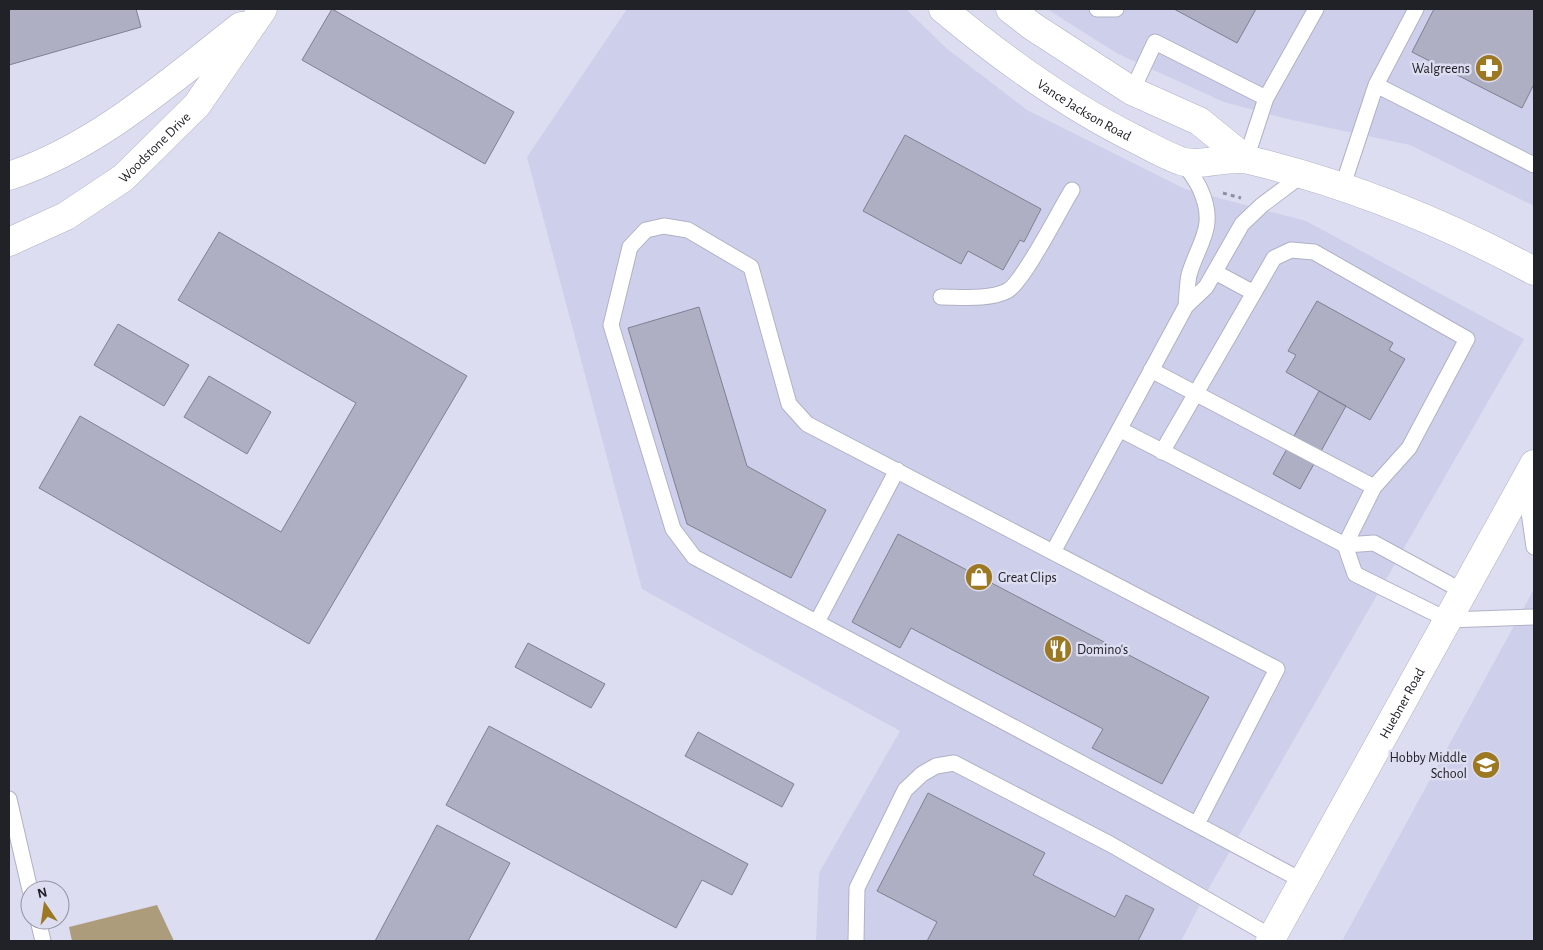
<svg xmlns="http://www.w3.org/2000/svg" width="1543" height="950" font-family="'Alegreya Sans',sans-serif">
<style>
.built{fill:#ced0eb}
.forest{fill:#ad9c7c}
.building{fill:#aeafc2;stroke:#7f8092}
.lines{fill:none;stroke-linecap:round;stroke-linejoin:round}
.lane-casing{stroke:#b0b1c5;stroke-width:17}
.street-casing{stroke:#b0b1c5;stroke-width:29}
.secondary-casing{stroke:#b0b1c5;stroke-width:29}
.primary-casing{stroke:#b0b1c5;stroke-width:29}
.path{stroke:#8f909f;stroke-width:3;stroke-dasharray:4 4;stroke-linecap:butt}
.lane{stroke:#fff;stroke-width:15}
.street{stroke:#fff;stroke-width:28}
.secondary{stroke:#fff;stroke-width:28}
.primary{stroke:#fff;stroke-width:28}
.labels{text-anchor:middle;stroke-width:5;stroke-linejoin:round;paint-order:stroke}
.poi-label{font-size:14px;fill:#212128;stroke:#dcddf1;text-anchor:end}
.street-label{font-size:14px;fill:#212128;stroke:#dcddf1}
</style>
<rect width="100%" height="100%" fill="#dcddf1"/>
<path class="built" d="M627,9h279l40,39 81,62 158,79 121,32 218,118 -318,554 -25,48h-365l3,-68 81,-142 -258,-142 -115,-432z
M1047,9h487v197l-124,-61 -127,-27 -59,-16 -106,-48z
M1534,589v352h-192z"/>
<path class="forest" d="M157,905l17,36h-102l-3,-14z"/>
<path class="building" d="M9,9h127l5,18 -132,38z
M332,9l182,103 -29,52 -183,-104z
M1174,9h82l-19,34z
M1434,9h100v75l-12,24 -110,-56z
M905,135l136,74 -17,33 -4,-2 -17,30 -35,-19 -7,13 -98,-53z
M219,232l248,144 -158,268 -270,-156 41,-72 201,116 75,-129 -178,-103z
M1317,301l76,42 -4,7 16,9 -35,61 -84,-48 10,-17 -8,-4z
M699,307l48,159 79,44 -35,68 -104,-54 -59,-196z
M118,324l71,41 -25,41 -70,-41z
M209,376l62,36 -24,42 -63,-37z
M1319,391l27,15 -46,83 -27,-15z
M898,534l311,163 -47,87 -70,-36 11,-19 -192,-101 -11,20 -48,-26z
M528,643l77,41 -14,24 -76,-41z
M489,726l259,138 -16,31 -30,-15 -26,48 -230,-123z
M698,732l96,52 -12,23 -97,-51z
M928,793l117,60 -12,22 82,42 11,-22 28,14 -16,32h-211l10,-19 -60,-31z
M437,825l73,38 -42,78h-93z"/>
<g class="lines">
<defs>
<path id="lane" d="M1097,9h19
M1376,85l158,80
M1132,91l23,-49 111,56
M1246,159l20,-61 50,-89
M1183,162c6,9 14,19 18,29 16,37 -3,52 -12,84 -2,10 -2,21 -3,31
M1342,188l34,-103 40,-76
M1215,272l39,21
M941,297c21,0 47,3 66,-6 16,-8 53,-82 65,-101
M1151,370l223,117
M1121,430l224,115 29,-2 90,49
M1162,452l112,-194 17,-8 23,2 153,87 -58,109 -35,39 -29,58 10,29 93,46 86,-3
M1525,484l9,63
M1053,552l133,-246 20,-19 36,-63 20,-19 40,-30
M817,622l80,-152
M9,799l21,91
M1197,824l80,-155 -470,-245 -18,-20 -38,-137 -63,-37 -24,-4 -18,4 -16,17 -19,78 62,204 21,28 609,324
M38,920l5,21
M856,941l1,-53 48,-98 17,-16 14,-8 18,-3 156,81 162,93"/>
<g id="street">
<path d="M9,176c88,-29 160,-94 232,-150"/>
<path id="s1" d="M9,242l57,-26 57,-38 74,-73 66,-96"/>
</g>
<g id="secondary">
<path id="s2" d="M943,9c60,50 123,96 194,131 14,7 29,16 44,21 19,7 48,-6 68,-1 99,24 196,63 285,111"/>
<path d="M1010,9l22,17 100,65 67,30 47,38"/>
</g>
<g id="primary">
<path id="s3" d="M1270,941l264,-477"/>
</g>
</defs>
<use href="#lane" class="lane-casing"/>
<use href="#street" class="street-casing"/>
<use href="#secondary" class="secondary-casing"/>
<use href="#primary" class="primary-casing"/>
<path class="path" d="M1223,193l18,5"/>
<use href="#lane" class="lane"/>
<use href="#street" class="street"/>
<use href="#secondary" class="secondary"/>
<use href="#primary" class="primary"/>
</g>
<defs>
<symbol id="pharmacy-disc" viewBox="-11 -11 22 22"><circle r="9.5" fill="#9c7823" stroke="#dcddf1"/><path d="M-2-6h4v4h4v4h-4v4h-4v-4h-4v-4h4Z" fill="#fff"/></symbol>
<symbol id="shop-disc" viewBox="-11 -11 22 22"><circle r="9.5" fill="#9c7823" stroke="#dcddf1"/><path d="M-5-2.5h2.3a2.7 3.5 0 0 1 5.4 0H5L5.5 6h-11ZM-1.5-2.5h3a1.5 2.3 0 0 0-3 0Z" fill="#fff"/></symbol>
<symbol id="restaurant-disc" viewBox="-11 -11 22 22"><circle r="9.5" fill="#9c7823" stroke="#dcddf1"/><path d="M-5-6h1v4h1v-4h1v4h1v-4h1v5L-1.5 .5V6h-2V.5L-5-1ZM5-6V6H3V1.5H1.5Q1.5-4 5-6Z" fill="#fff"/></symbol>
<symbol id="school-disc" viewBox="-11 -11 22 22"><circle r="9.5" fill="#9c7823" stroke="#dcddf1"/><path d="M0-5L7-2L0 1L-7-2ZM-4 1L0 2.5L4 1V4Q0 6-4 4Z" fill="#fff"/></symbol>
</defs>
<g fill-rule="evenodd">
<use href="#pharmacy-disc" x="1473" y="52" width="32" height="32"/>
<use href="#shop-disc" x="963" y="561" width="32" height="32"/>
<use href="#restaurant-disc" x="1042" y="633" width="32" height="32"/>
<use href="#school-disc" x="1470" y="749" width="32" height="32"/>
</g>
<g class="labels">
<g class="poi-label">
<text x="1470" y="73">Walgreens</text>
<text x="998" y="582" text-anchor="start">Great Clips</text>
<text x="1077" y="654" text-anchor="start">Domino's</text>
<text x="1467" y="762">Hobby Middle<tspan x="1467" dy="16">School</tspan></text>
</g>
<g class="street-label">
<text dy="5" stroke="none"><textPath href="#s2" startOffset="174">Vance Jackson Road</textPath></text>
<text dy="5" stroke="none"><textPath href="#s1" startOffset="175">Woodstone Drive</textPath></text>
<text dy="5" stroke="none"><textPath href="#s3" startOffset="272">Huebner Road</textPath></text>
</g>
</g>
<rect width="1543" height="950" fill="none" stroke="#212128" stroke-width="20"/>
<g transform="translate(45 905) rotate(347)"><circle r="24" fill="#dcddf1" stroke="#9192a1"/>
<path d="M0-4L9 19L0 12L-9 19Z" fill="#9c7823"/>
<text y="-8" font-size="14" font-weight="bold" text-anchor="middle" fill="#212128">N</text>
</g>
</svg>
